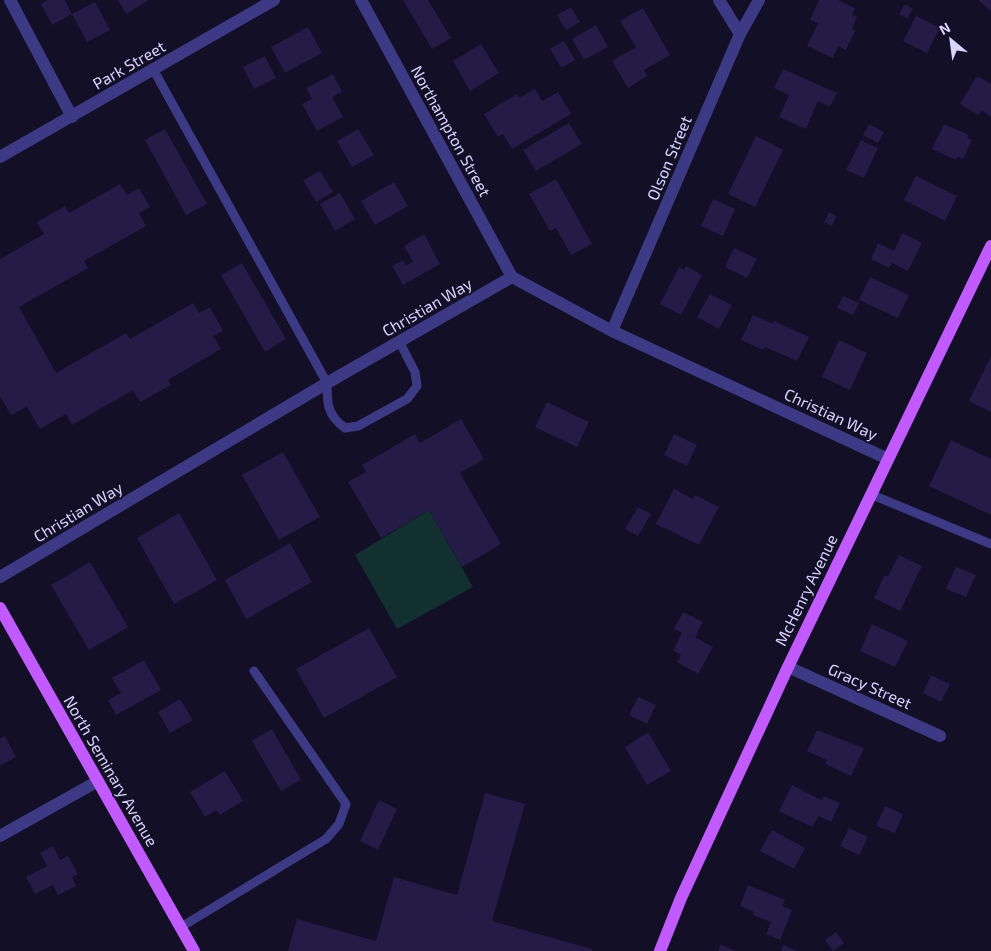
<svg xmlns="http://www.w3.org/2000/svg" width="991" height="951" font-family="'Exo 2',sans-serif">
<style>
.green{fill:#12302f}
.building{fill:#241b47}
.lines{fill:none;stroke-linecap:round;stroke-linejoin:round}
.service{stroke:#3d3a85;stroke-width:9}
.minor{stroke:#3d3a85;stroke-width:12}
.primary{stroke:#c25bff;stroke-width:12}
.labels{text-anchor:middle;stroke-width:4;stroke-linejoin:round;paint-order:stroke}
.street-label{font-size:16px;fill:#d9d4ff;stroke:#130f26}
</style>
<rect width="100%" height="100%" fill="#130f26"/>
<path class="green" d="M429,510l44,77 -76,42 -42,-74z"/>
<path class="building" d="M48,0h17l7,14 23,-12 15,28 -23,12 -15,-28 -20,11 -11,-21z
M118,0h31l-23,14z
M403,0h25l23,38 -19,11z
M819,0h19l17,8 -3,7 5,2 -5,12 3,2 -9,19 -8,-4 -5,12 -26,-12 11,-23 -8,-3z
M980,0h11v11l-12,-10z
M905,4l8,5 -6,10 -8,-5z
M571,7l9,15 -14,8 -9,-15z
M643,8l27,47 -26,15 3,6 -19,12 -16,-27 24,-14 -16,-26z
M916,16l24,12 -13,25 -24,-12z
M596,25l12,22 -24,13 -12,-21z
M308,27l14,26 -37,20 -14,-26z
M564,41l11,19 -14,8 -11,-19z
M481,44l18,29 -29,18 -17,-30z
M265,56l11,22 -22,11 -11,-22z
M783,69l54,24 -7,14 -12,-6 -12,28 -27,-12 10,-22 -15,-7z
M333,74l9,18 -10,5 11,20 -26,14 -15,-27 10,-5 -6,-11z
M977,76l14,8v33l-9,-6 -4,4 -18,-11z
M535,89l7,12 16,-9 13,22 -59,35 -9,-15 -5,3 -14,-23 33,-20 2,4z
M569,123l13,21 -46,27 -13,-21z
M869,124l15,8 -6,11 -15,-8z
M944,124l25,11 -2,3 5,2 -9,19 -6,-2 -1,3 -24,-11z
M165,129l42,75 -21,11 -41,-75z
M358,129l16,26 -22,12 -15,-26z
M756,136l27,14 -28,57 -27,-13z
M861,140l17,8 -14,30 -18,-8z
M320,171l13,21 -17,10 -13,-22z
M916,176l41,20 -12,25 -41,-21z
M556,179l36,65 -21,11 -15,-27 -6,3 -21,-37z
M394,182l14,24 -33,19 -14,-24z
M120,184l7,11 12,-7 11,19 -11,6 7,13 -62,35 4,7 -69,39 37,66 70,-40 4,6 63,-36 6,10 11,-6 13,24 -10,5 8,13 -53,31 3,5 -31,17 -7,-12 -61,35 -6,-11 -26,15 -13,-22 -16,8 -11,-19v-137l44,-25 -7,-12 28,-16 4,7z
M340,193l15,26 -20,12 -15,-27z
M713,199l22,10 -12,27 -22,-10z
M829,212l7,4 -4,10 -8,-4z
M902,233l20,10 -14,28 -16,-8 -3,5 -18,-9 7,-16 16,8z
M424,234l16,30 -37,21 -11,-19 11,-6 3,5 7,-3 -9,-16z
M734,248l23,11 -10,19 -22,-11z
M242,263l44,76 -21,13 -44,-77z
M686,266l16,9 -21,40 -21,-11 19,-37 5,3z
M870,277l39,18 -11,23 -39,-18z
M710,294l22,11 -13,24 -22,-12z
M843,296l16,7 -6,12 -16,-7z
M753,315l20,9 1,-3 35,16 -12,24 -32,-14 -2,3 -22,-10z
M839,340l28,13 -17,37 -28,-13z
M991,356v56l-22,-11z
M547,402l42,20 -12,25 -42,-20z
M461,419l23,40 -24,14 41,71 -39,23 -33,-57 -48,28 -33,-56 18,-10 -4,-7 53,-31 5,9z
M674,434l23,11 -10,21 -23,-11z
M951,440l40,19v56l-62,-29z
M283,452l37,65 -41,23 -37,-65z
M674,489l19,10 2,-4 24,12 -20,38 -43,-21z
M638,507l13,7 -13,22 -13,-7z
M179,513l38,67 -43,24 -37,-66z
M290,543l22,39 -66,37 -21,-39z
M899,555l23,11 -22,45 -26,-13 10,-22h4z
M90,562l38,65 -39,23 -38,-65z
M956,567l20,8 -10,22 -20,-8z
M683,612l20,10 -8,15 18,10 -15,27 -21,-12 4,-7 -8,-5 9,-17 -8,-4z
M872,624l36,17 -13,26 -35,-16z
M369,628l28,49 -73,41 -28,-49z
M144,660l17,30 -45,25 -8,-15 13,-7 -9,-15z
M931,675l19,9 -9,18 -18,-9z
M638,697l18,8 -9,19 -18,-9z
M180,699l13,21 -23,13 -12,-21z
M272,729l29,51 -20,11 -29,-50z
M817,730l47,18 -13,28 -26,-12 2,-4 -20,-9z
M648,732l23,39 -24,14 -22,-38z
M5,736l11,21 -16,9v-27z
M225,771l18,30 -23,14 -4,-5 -11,7 -15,-25z
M792,785l29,15 3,-4 16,7 -9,19 -12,-6 -7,11 -33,-16z
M485,793l40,11 -33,117 100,28v2h-304l9,-32 79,22 18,-64 63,18z
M379,800l18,9 -19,41 -18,-9z
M885,806l18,8 -8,19 -19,-7z
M849,828l19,9 -9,18 -19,-9z
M772,830l33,18 -11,21 -34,-18z
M53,846l7,14 8,-4 10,18 -6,3 4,9 -18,9 -5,-10 -18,9 -9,-17 21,-11 -7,-13z
M748,885l37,15 -3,6 10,4 -12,30 -14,-6 5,-12 -18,-7 1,-3 -14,-6z
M836,932l8,11 -11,8 -8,-11z
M721,944l14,7h-17z
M783,945l14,6h-16z"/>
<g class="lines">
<path class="service" d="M153,69l174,314c0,20 0,32 18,45l13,-2 49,-27 10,-13 -2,-14 -16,-31
M870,494l121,50
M181,927l145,-88 13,-15 7,-20 -92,-133"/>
<path class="minor" d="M10,0l62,117
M361,0l151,277
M719,0l21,34
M0,157l274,-157
M612,331l128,-297 19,-34
M0,577l327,-194 185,-106 100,54 276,128
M788,667l152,69
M0,836l98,-55"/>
<path class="primary" d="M0,608l194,343
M660,951l21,-53 107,-231 203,-421"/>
</g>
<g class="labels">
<g class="street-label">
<text transform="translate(129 65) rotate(-30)" y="6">Park Street</text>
<text transform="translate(451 131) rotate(61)" y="6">Northampton Street</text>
<text transform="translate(669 158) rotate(-67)" y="6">Olson Street</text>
<text transform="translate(427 307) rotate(-30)" y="6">Christian Way</text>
<text transform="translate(831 414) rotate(25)" y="6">Christian Way</text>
<text transform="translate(78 512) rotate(-31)" y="6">Christian Way</text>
<text transform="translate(806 590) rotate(-64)" y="6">McHenry Avenue</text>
<text transform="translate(870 686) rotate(24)" y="6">Gracy Street</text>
<text transform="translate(111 771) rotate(60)" y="6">North Seminary Avenue</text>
</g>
</g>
<g transform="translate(951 40) rotate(331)" stroke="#130f26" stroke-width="4" paint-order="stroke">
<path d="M0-4L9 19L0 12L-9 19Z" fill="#d9d4ff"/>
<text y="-8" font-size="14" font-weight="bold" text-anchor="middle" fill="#d9d4ff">N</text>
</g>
</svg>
